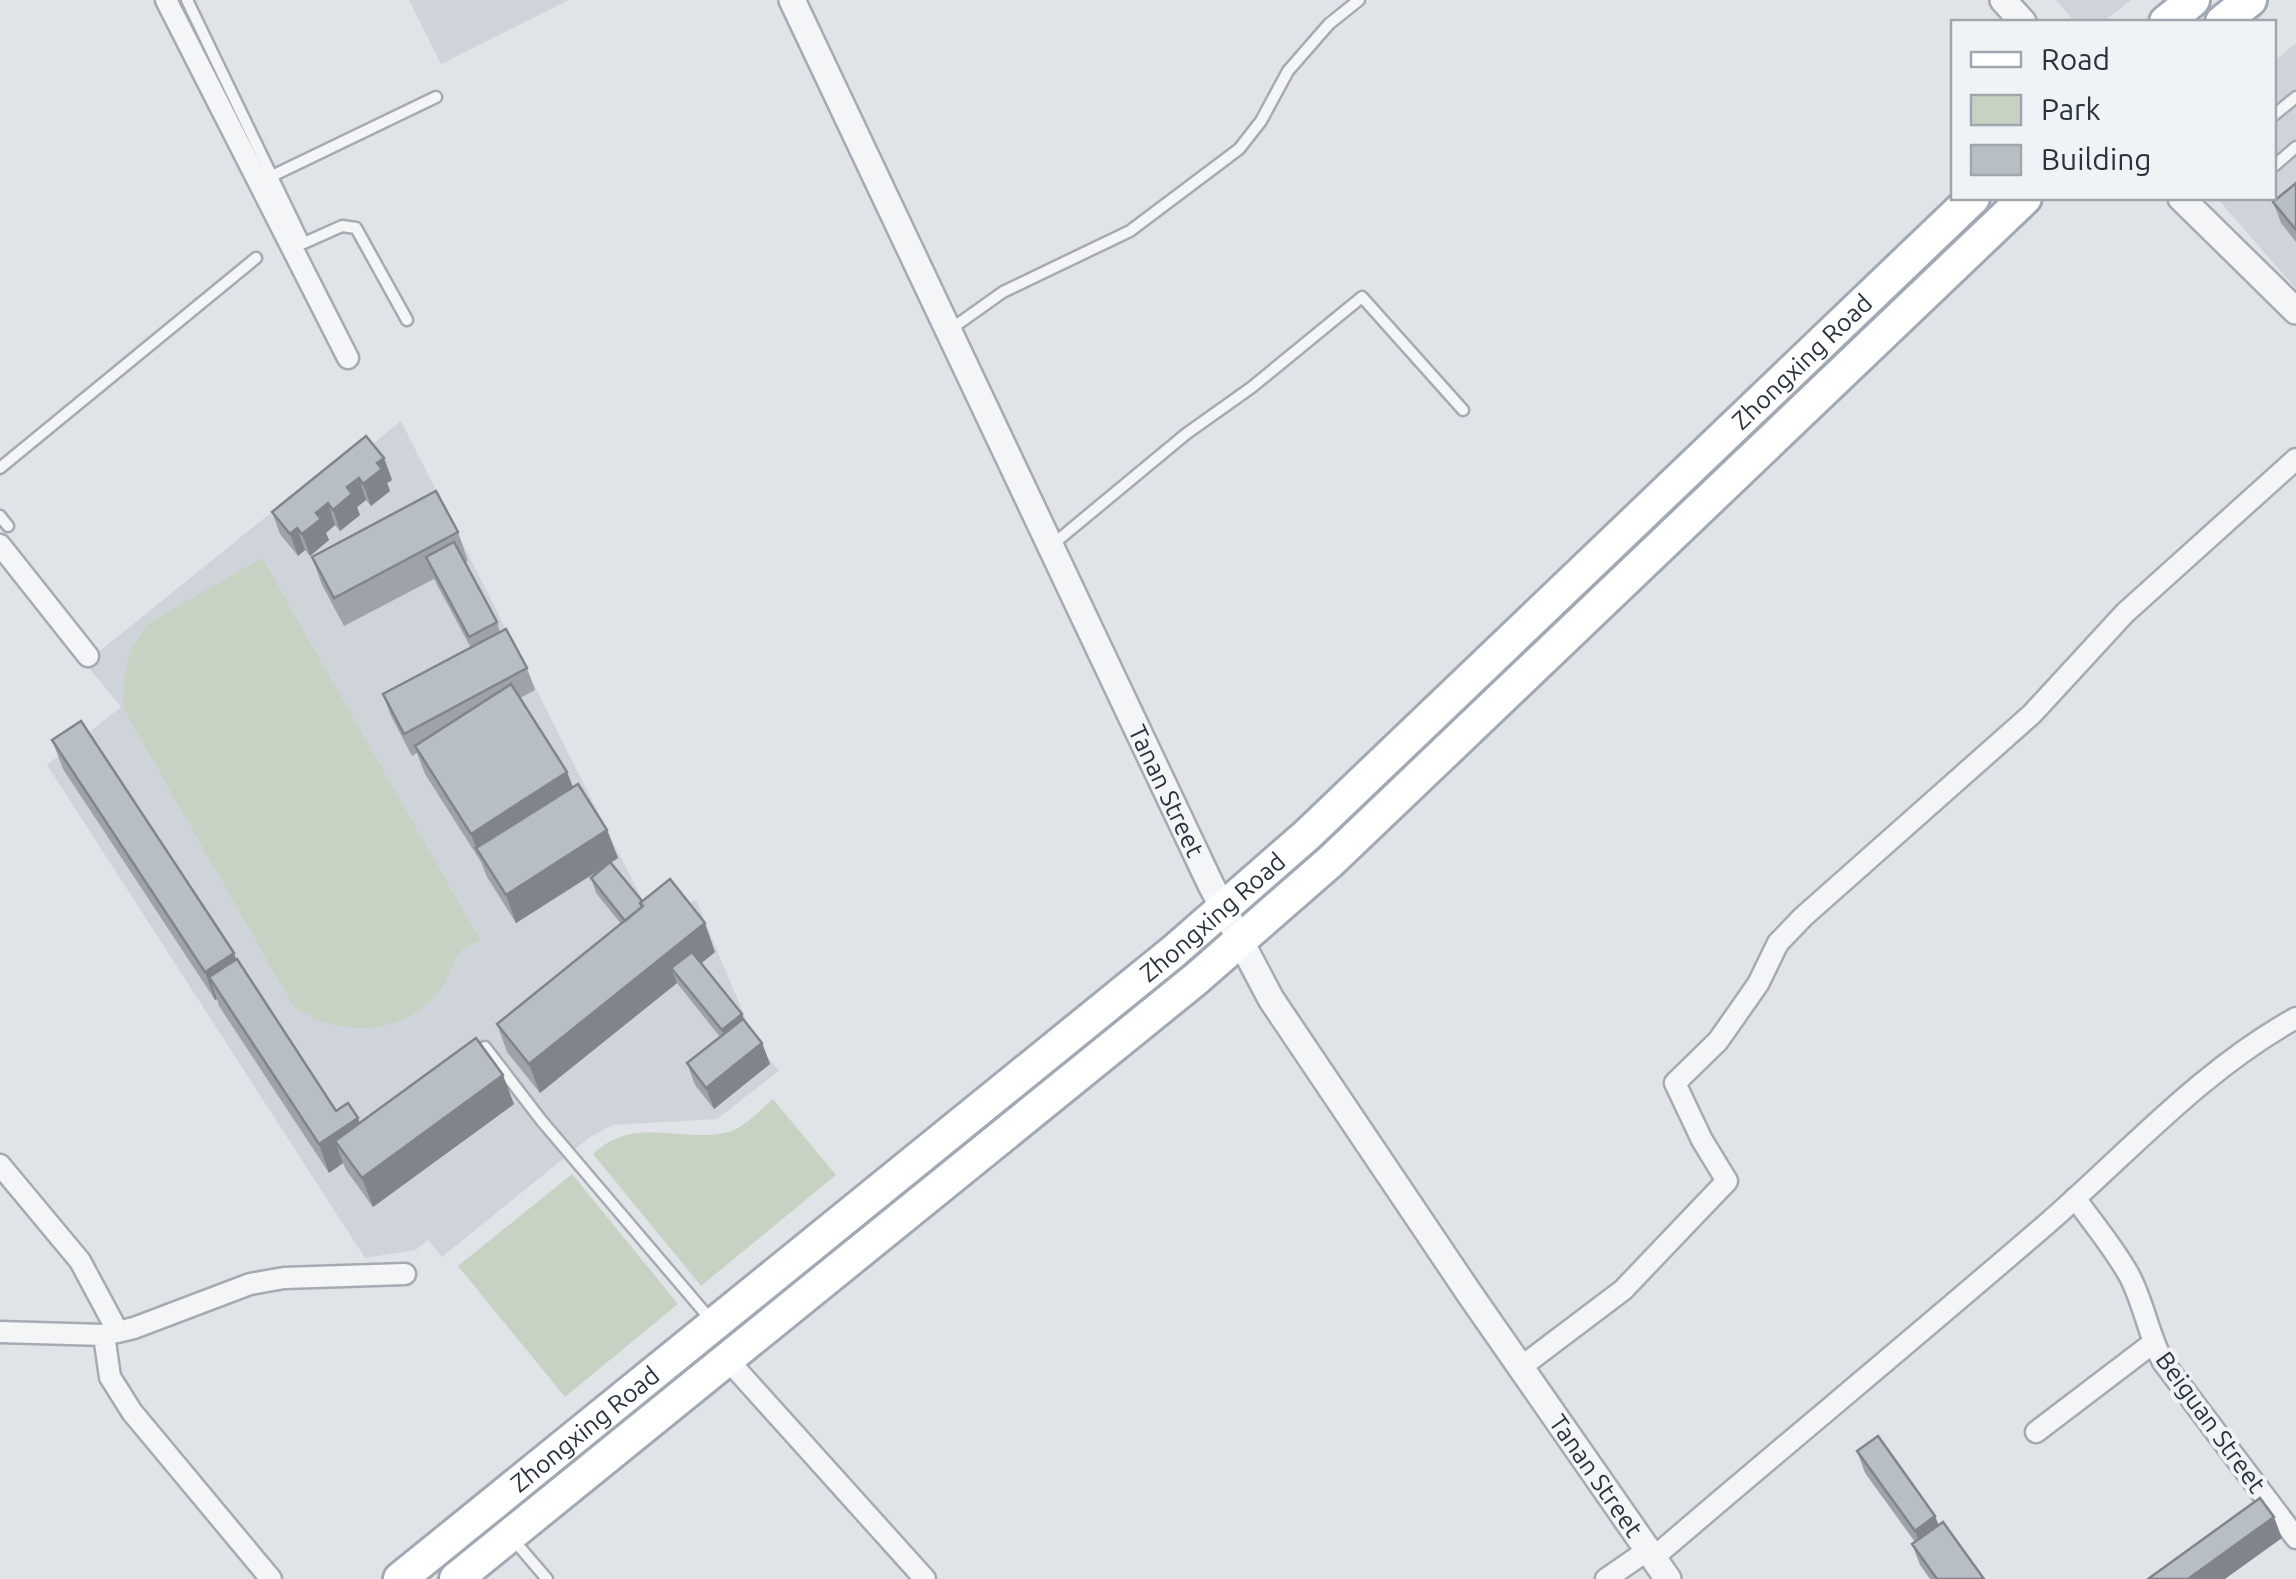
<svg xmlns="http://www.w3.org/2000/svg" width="2296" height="1579" font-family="Ubuntu,sans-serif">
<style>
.built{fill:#cfd4db}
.green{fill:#c7d3c2}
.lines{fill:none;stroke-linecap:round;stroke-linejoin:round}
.service-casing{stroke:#a5abb3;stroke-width:15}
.minor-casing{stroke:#a5abb3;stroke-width:25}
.tertiary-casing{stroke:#a5abb3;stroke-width:30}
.primary-casing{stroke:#a0a9b4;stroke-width:38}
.service{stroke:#f3f5f7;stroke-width:10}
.minor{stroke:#f3f5f7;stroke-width:20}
.tertiary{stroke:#f3f5f7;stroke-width:25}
.primary{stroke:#fff;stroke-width:32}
.wall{fill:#9ea3aa}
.shaded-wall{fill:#81858b}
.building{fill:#b8bec6;stroke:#81858b;stroke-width:2.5}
.labels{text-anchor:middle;stroke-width:8;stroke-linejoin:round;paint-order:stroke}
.street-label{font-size:25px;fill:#293340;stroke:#f0f3f6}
</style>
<rect width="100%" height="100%" fill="#e0e4e9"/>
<path class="built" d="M409,0h160l-128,64z
M2056,0h75l-28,22h-28z
M2296,43v246l-79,-91h57v-137z
M401,421l251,498 44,-19 59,141 24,30 -62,48 -104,6 -23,12 -148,120 -14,-17 -12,10 -51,8 -318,-493 74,-58 -36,-44 204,-165 7,8z"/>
<path class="green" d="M262,558l218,382c-5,4 -16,7 -20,12 -7,8 -12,29 -23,42 -38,43 -97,43 -143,13l-171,-299 2,-39 8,-23 14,-22z
M773,1099l63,76 -135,111 -108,-132c43,-40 85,-10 136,-22 15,-4 32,-23 44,-33z
M572,1174l106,130 -113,93 -107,-131z"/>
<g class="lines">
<defs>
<path id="service" d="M187,0l117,243 38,-17 14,2 51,92
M2274,115l22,-18
M2274,166l22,-19
M272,176l164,-79
M951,329l52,-37 127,-61 109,-82 22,-28 27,-50 41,-47 30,-24
M0,468l256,-210
M0,516l8,10
M1052,545l134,-111 66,-47 110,-90 101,113
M485,1047l56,73 170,200
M512,1538l35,41"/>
<path id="minor" d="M166,0l182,358
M0,545l88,111
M0,1165l80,96 38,71
M2075,1198c18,25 39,50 54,77 15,28 19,59 34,87l133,176
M0,1332l104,3 30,-7 116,-44 34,-6 121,-4
M104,1335l6,42 22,35 139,167
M727,1359l198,220
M1521,1367l102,-77 104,-109 -25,-41 -27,-57 43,-42 40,-57 20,-41 25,-26 229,-203 93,-101 171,-154
M2036,1432l117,-89
M1653,1558c132,-113 265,-223 396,-336 80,-70 153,-152 247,-204
M1606,1579l42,-29"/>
<g id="tertiary">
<path id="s1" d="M792,0l419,885 60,114 198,294 199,286"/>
<path d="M2003,0l20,22"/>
<path d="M2181,198l115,113"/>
</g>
<g id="primary">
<path d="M2166,22l27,-22"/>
<path d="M2222,22l28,-22"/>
<path id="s2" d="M400,1579l773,-627 134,-117 666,-637"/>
<path d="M456,1579l740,-600 135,-118 694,-663"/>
</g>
</defs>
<use href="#service" class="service-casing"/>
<use href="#minor" class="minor-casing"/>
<use href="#tertiary" class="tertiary-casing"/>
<use href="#primary" class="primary-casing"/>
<use href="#service" class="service"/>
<use href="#minor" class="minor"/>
<use href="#tertiary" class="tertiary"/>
<use href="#primary" class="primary"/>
</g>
<path class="wall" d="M2296,183v59l-15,-19 -8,-21z
M384,458l8,22 -5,3 3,8 -19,15 -5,-6 -9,7 3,8 -20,16 -5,-6 -9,8 3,7 -19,16 -5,-6 -7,6 -18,-22 -8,-22z
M458,532l10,29 -3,1 32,60 3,10 27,36 8,22 -15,8 47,74 6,15 34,43 11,28 -7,5 31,38 73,51 -14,11 41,51 2,7 18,22 8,21 -56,45 -19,-24 -8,-22 33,-26 -43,-54 -137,110 -33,-41 -10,-28 124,-100 -25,-31 -5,-15 15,-12 -90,57 -29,-46 -6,-15 -56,-88 -8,-21 -5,3 -21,-40 -8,-22 88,-46 -37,-69 -90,47 -22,-41 -10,-28z
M52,740l182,213 2,6 100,152 24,12 154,-19 -141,103 -27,-37 -3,-7 -14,10 -110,-167 -2,-7 -2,1 -152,-231z
M1857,1451l78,65 4,9 45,54h-54l-10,-14 -8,-21 3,-2 -50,-69z"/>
<path class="shaded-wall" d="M384,458l8,22 -5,3 3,8 -19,15 -8,-22 14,-21z
M359,478l7,22 -9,7 3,8 -20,16 -7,-21 14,-23z
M328,503l7,22 -9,8 3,7 -19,16 -8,-22 14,-21z
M297,528l8,22 -7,6 -8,-22z
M567,772l11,29 -102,47 5,14 -10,-28z
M607,830l11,28 -102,65 -10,-28z
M705,923l10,29 -34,28 -10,-12 6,15 -137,110 -11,-29z
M234,953l10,28 -35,-4 8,22 -2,1 -10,-28z
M742,1014l5,15 -20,16 -5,-15z
M762,1043l8,21 -56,45 -8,-21z
M503,1075l11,29 -141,103 -11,-29z
M358,1118l11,29 -34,-6 8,22 -14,10 -10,-29z
M1935,1516l8,22 -20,15 -8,-22z
M2274,1517l8,21 -57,41h-37z"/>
<path class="building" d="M2296,183v47l-23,-28z
M366,436l18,22 -7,5 5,6 -19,15 -4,-6 -12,9 5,7 -19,16 -5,-7 -12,10 5,6 -19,15 -5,-6 -7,6 -18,-22z
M436,491l22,41 -124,66 -22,-41z
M454,542l43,80 -28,15 -43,-80z
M506,629l21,39 -123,66 -21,-40z
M511,684l56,88 -96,62 -56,-88z
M81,721l153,232 -29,19 -153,-232z
M578,784l29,46 -101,65 -30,-47z
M610,862l32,39 -2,2 2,4 -17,14 -34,-43z
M670,879l35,44 -176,141 -32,-40 146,-118 -3,-3z
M692,952l50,62 -20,16 -51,-62z
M237,959l99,152 12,-8 10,15 -39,26 -110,-167z
M743,1019l19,24 -56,45 -19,-25z
M476,1038l27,37 -141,103 -27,-37z
M1878,1436l57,80 -20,15 -58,-80z
M2260,1498l14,19 -86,62h-40z
M1943,1522l41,57h-47l-25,-35z"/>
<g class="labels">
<g class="street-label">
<text dy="9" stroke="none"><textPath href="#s2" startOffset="1858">Zhongxing Road</textPath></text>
<text dy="9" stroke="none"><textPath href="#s1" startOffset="875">Tanan Street</textPath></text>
<text dy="9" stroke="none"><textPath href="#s2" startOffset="1048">Zhongxing Road</textPath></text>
<text transform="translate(2211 1422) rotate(54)" y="9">Beiguan Street</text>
<text dy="9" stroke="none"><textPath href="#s2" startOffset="238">Zhongxing Road</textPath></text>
<text dy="9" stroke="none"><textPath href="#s1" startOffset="1685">Tanan Street</textPath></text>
</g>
</g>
<rect x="1951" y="20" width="325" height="180" fill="#f0f3f6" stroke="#a0a6ad" stroke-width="2.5"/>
<rect x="1971" y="52" width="50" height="15" fill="#ffffff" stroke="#a0a6ad" stroke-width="2.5"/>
<text x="2041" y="70" font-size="30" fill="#293340">Road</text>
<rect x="1971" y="95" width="50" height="30" fill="#c7d3c2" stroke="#a0a6ad" stroke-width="2.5"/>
<text x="2041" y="120" font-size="30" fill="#293340">Park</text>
<rect x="1971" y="145" width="50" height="30" fill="#b8bec6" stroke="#a0a6ad" stroke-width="2.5"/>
<text x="2041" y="170" font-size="30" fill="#293340">Building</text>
</svg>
